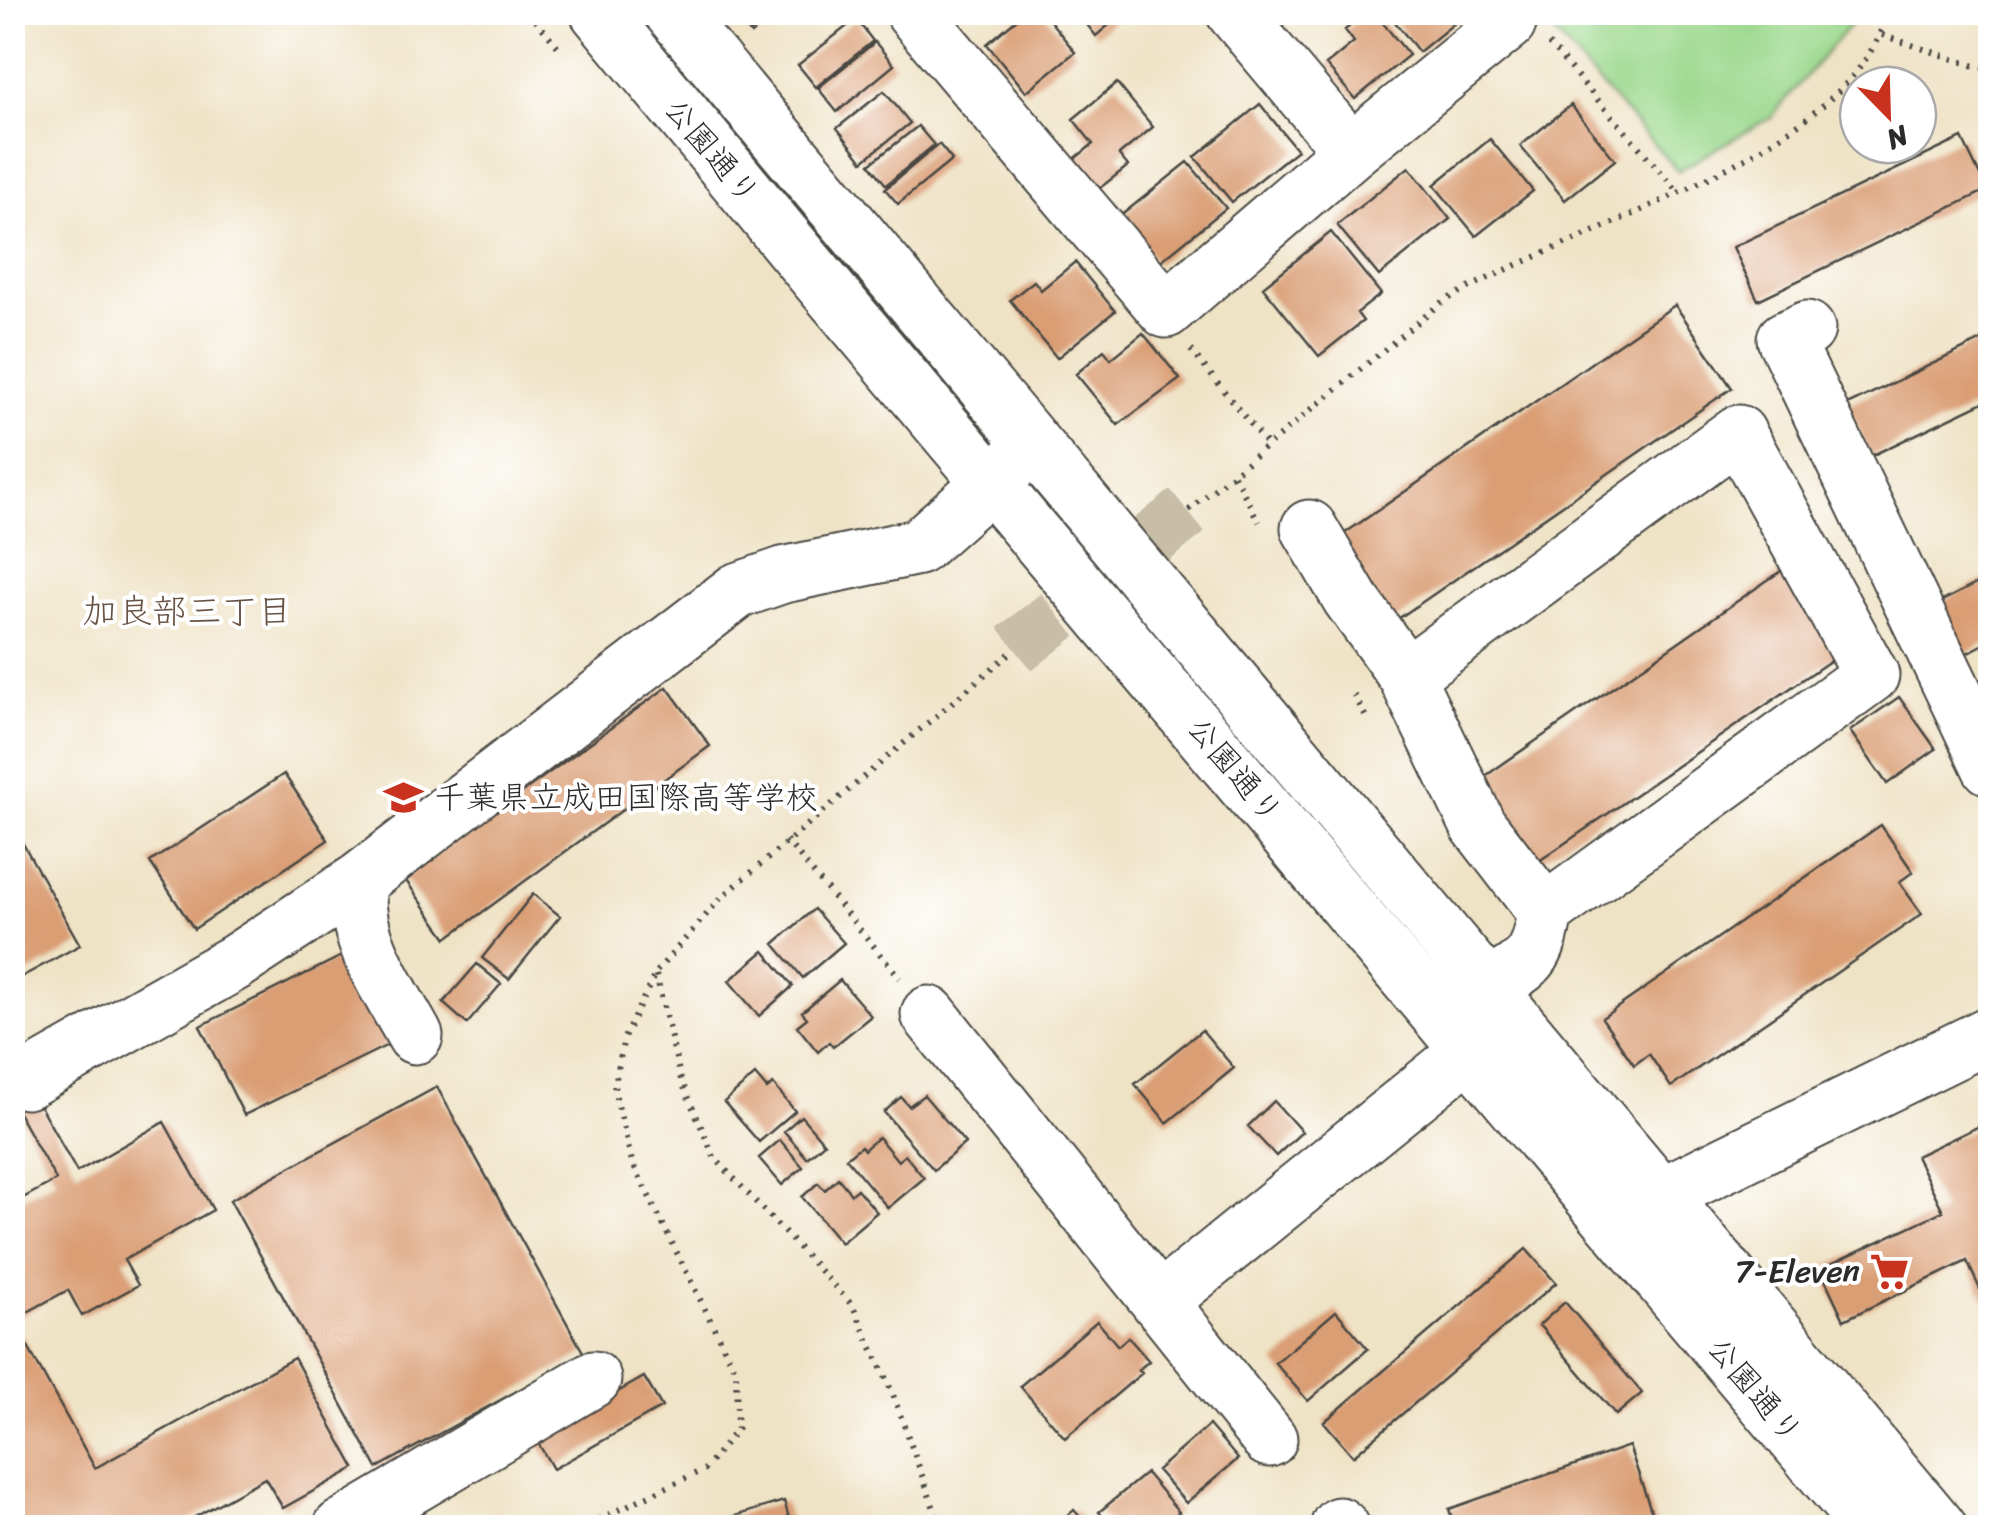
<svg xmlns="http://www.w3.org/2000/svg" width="2003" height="1540" font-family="Sriracha,'Klee One',sans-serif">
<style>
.green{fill:#9bd88c;stroke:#63825c;stroke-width:2.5}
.building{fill:#da9e74}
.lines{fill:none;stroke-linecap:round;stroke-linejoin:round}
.minor-tunnel{stroke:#c8bea7;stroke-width:55;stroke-dasharray:55 28;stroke-linecap:butt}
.minor-casing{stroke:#484742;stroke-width:59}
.path{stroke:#484742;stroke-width:6;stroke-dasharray:2.5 8;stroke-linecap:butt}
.minor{stroke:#fff;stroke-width:55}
.labels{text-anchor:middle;stroke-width:8;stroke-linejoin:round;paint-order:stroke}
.street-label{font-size:32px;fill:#2b2b2b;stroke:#fff}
.poi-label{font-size:32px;fill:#2b2b2b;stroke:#fff;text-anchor:start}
.neighbourhood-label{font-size:35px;fill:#685345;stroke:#fff}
</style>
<rect width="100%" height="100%" fill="#fff"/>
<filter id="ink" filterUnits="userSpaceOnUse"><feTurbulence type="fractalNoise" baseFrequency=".01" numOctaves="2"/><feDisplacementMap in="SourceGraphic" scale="20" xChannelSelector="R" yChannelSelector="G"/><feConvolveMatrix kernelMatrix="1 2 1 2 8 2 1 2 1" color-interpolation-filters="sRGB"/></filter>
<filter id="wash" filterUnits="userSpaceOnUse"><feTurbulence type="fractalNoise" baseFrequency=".0048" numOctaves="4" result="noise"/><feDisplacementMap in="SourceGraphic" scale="40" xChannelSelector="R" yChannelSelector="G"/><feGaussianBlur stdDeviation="2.25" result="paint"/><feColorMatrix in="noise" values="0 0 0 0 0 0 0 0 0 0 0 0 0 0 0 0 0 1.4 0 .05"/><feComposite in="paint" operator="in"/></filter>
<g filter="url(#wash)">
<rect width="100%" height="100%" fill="#efe3c6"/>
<path class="green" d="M1551,12h309v1l-89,104 -93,54 -132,-147z"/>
<g id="blocks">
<path class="building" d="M733,12h45l-27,22z
M1025,12h18l32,40 -49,40 -39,-48z
M1077,12h47l-28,24z
M1366,12h8l35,43 -54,44 -29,-34 28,-23 -9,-12z
M1387,12h81l-49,40z
M856,19l17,22 -57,46 -18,-22z
M875,42l19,23 -57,47 -19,-24z
M1117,83l36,44 -34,28 9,11 -32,25 -24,-30 21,-17 -20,-25z
M884,91l26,32 -47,38 -26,-33z
M1260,104l37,46 -65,52 -37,-45z
M1571,105l44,55 -50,40 -45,-54z
M918,126l16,19 -48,40 -16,-21z
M1962,138l25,52 -229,110 -25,-53z
M1490,139l43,52 -57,45 -42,-51z
M939,144l13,16 -54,44 -13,-15z
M1188,162l38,46 -69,56 -38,-47z
M1409,167l41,52 -71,57 -42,-51z
M1331,232l50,62 -24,19 6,8 -44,35 -56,-69z
M1075,262l40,49 -58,47 -47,-58 24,-19 7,9z
M1675,305l57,83 -340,235 -57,-83z
M1143,333l37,46 -62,46 -42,-51 28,-24 7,9z
M1990,336v63l-119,57 -24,-51z
M1788,566l58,84 -307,211 -22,-32 -14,10 -35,-51z
M1990,577v64l-25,13 -25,-52z
M667,687l43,59 -263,192 -43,-60z
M1899,697l37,52 -49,35 -37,-53z
M284,774l44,66 -134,89 -44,-67z
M12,824l68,121 -68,37z
M1881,825l32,47 -14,10 23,32 -251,173 -22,-33 -15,11 -32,-47z
M533,894l27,22 -51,63 -27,-21z
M814,909l30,34 -41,35 -29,-34z
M352,951l44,90 -152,74 -44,-89z
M764,951l29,35 -34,30 -30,-35z
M477,964l24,20 -34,40 -24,-21z
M840,980l31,36 -38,31 -4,-5 -11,10 -21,-26 10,-8 -5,-6z
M1202,1030l32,38 -67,55 -32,-39z
M12,1056l65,116 87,-50 49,88 -89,50 14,25 -56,31 -14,-26 -55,30 82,148 199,-110 61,110 -72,40 -18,-30 -90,50h-163v-324l44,-24 -44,-78z
M755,1075l12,14 6,-5 22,27 -36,31 -35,-40z
M437,1087l147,267 -207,114 -147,-268z
M924,1095l41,48 -31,27 -50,-58 17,-15 8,9z
M1274,1101l28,31 -26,24 -28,-30z
M801,1116l23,27 -17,15 -23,-27z
M1990,1121v190l-23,-50 -123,59 -24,-51 123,-58 -27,-55z
M878,1137l20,24 7,-6 19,23 -36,30 -42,-50 15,-12 3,4z
M780,1140l23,27 -21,18 -23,-27z
M838,1178l13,16 6,-5 20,23 -36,31 -39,-46 16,-14 7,7z
M1526,1249l30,34 -203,173 -29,-34z
M1565,1302l77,91 -26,22 -77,-90z
M1336,1311l32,38 -60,52 -33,-38z
M1097,1321l21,25 10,-9 21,24 -11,9 4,3 -77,65 -45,-52z
M644,1377l18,30 -109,62 -17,-30z
M1209,1425l29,34 -52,44 -29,-33z
M1629,1446l28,82h-202l-6,-19z
M1146,1473l33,39 -19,16h-48l-13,-16z
M784,1501l8,27h-93v-1z
M1074,1510l16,18h-37z
M422,1513l6,15h-39v-1z"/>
</g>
</g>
<g filter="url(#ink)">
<use href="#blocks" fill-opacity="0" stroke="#484742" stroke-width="2.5"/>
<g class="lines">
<path class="minor-tunnel" d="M1015,649l174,-139"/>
<defs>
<path id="minor" d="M598,12l208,252 1065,1264
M672,12l1267,1516
M913,12l253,298 185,-159 157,-128 4,-11
M1234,12l117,139
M1807,329l-22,10 205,428
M1309,528l41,70 56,78 72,149 67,87c-8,48 -15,50 -55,75
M1406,676l332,-243 133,242 -326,237
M359,881c-8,57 30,107 56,155
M929,1014l340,425
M26,1081l210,-119 123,-81 378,-290 46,-16 135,-28 102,-90
M1660,1196l330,-162
M1159,1302l340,-275
M1339,1525l3,3
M341,1528l252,-149"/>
</defs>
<use href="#minor" class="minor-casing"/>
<path class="path" d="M529,12l30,36
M1882,35l108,36
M1549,44l131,150
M1191,350l77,96
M1234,475l25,47
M1189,510l252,-207c111,-67 419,-152 445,-291
M1354,695l13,24
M786,840l114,138
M656,975l25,105 33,77 139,149 39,86 49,136
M580,1528l125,-59 32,-40 -1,-57 -104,-210 -18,-73 10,-51 32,-66 65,-74 294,-249"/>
<use href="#minor" class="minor"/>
</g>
</g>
<defs>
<symbol id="school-bare" viewBox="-9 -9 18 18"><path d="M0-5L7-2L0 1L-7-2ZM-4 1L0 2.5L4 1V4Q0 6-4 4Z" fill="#c8321e" stroke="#fff" stroke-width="2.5" paint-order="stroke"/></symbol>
<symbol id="supermarket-bare" viewBox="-9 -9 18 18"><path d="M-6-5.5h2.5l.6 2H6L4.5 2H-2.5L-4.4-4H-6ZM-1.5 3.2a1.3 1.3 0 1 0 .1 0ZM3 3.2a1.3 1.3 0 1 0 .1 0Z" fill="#c8321e" stroke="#fff" stroke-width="2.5" paint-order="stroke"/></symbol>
</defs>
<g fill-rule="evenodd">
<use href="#school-bare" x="376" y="770" width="55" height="55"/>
<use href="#supermarket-bare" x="1862" y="1244" width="55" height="55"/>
</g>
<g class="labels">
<g class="street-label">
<text transform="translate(712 151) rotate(50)" y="11">公園通り</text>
<text transform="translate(1235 770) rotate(50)" y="11">公園通り</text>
<text transform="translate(1755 1390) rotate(50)" y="11">公園通り</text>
</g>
<g class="poi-label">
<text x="434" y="808">千葉県立成田国際高等学校</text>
<text x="1860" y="1282" text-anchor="end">7-Eleven</text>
</g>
<g class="neighbourhood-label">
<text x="187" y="623">加良部三丁目</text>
</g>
</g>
<rect width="2003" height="1540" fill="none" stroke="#fff" stroke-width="50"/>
<g transform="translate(1888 115) rotate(157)"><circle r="48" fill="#ffffff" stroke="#aaaaaa" stroke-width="2.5"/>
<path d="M0-8L18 38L0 25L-18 38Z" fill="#c8321e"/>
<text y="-15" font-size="28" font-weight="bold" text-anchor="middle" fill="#2b2b2b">N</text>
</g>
</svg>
